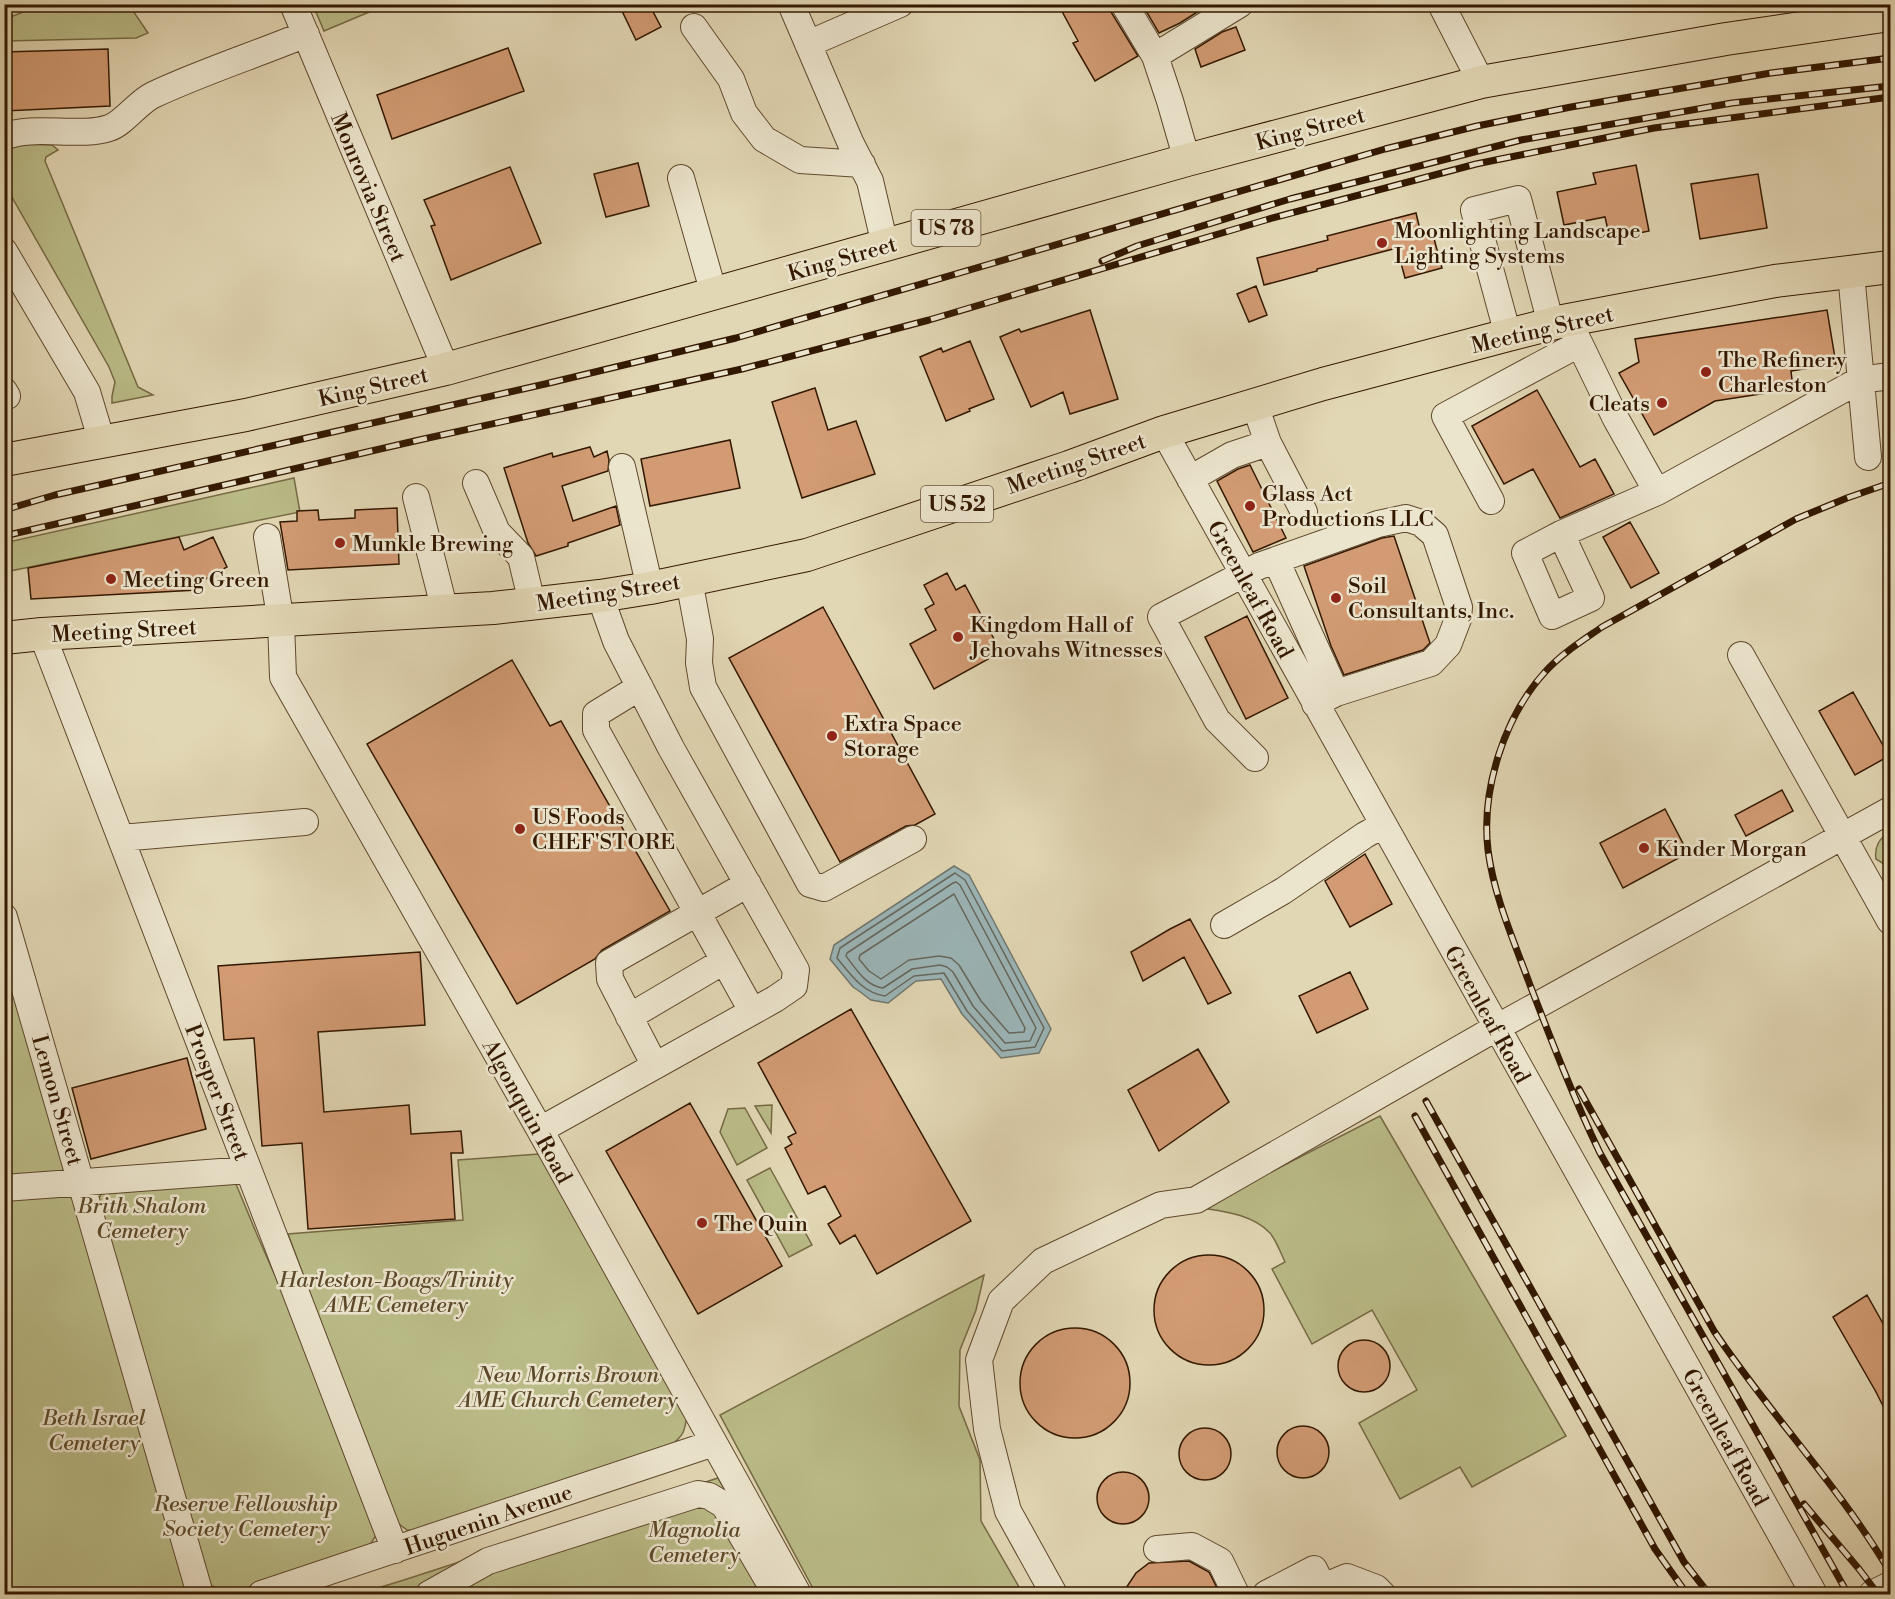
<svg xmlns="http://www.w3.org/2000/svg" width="1895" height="1599" font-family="'Libre Bodoni',serif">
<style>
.green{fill:#babc88;stroke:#766a44;stroke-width:1.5}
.water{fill:#9bb6b9;stroke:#71776f;stroke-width:1.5}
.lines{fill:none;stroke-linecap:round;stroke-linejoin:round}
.shore{stroke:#67675c;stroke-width:1.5}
.building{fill:#d29b73;stroke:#331800;stroke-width:1.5}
.minor-casing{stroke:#5f482d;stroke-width:28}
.major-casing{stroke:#331800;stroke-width:34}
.minor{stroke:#ece5ce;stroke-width:26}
.major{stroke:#e2d7b4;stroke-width:32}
.rail-casing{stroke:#331800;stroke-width:7}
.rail{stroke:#ece5ce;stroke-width:4.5;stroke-dasharray:14;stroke-linecap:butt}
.poi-dot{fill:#8f2418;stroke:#ece5ce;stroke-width:2}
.labels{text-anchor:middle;stroke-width:5;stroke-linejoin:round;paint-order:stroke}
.shield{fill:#ece5ce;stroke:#6a563e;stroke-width:1.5}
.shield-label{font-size:21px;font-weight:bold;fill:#331800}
.street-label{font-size:22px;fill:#331800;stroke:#ece5ce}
.poi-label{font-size:22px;fill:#331800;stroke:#ece5ce;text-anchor:start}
.park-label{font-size:22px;font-style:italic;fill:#5c4929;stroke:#ece5ce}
</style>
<rect width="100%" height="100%" fill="#e2d7b4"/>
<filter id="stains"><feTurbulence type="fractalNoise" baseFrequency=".00333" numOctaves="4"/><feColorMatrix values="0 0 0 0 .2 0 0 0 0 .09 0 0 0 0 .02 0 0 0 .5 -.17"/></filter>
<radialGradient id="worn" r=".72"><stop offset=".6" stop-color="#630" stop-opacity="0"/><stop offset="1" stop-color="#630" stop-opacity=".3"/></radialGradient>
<path class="green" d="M44,4l85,1 19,28 -12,5 -131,3v-22z
M313,5h73l-62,26z
M21,144l31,1 6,5 -12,7 -1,4 93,226 15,8 -41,8v-7l3,-14 -6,-15 -104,-182 -1,-35 8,-5z
M294,478l6,34 -295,60 -1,-29z
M1890,831v45l-6,-12 -8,-5c-2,-13 4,-21 14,-28z
M4,954l62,205 -4,14 -57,5z
M772,1105l-1,28 -16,-27z
M745,1108l22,40 -30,17 -17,-33 8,-23z
M1380,1116l186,320 -94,51 -12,-20 -60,32 -41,-76 58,-33 -45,-80 -60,34 -40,-75 13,-7c-4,-9 -9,-22 -15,-29 -16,-17 -41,-21 -62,-24l6,-8z
M539,1154l34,57 114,203c-2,19 -4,22 -19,34l-250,83 -11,-1 -12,-9 -107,-287 175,-14 -5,-60z
M770,1168l42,77 -23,12 -42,-77z
M236,1184l22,53 64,145 56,150 -8,13 -51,20 -88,28 -22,-8 -111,-384 4,-10z
M66,1193l13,11 109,390h-183v-396z
M984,1275l-8,35 -16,40 -1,56 21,54 1,61 42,73h-207l-96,-179z
M718,1478l68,116h-427l48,-15z"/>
<path class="water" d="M954,866l15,9 82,154 -12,24 -38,5 -39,-44 -21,-35 -25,2 -28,22 -17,-3 -12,-9 -6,-4 -23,-28 4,-14z"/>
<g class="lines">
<path class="shore" d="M955,873l10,7 79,148 -9,19 -33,4 -35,-40 -23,-38 -30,3 -29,20c-22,-3 -34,-21 -48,-38l3,-10z
M956,882l4,3 76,143 -6,13 -25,2 -32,-37 -20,-34 -6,-5 -7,-2 -28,4 -29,19c-17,-2 -27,-19 -37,-32l1,-3 106,-70z
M954,894l71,134 -1,4 -15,1 -28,-32 -22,-36 -8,-7 -12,-2 -30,4 -28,19 -12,-8 -10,-12 1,-4z"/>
</g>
<path class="building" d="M634,4h15l12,23 -25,13 -14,-29z
M1058,4h51l2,8 27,44 -43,25 -22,-38 5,-2z
M1142,4h68l-30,19 -21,10z
M1236,27l9,23 -44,17 -6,-18 27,-17z
M508,48l16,43 -132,48 -15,-44z
M108,49l2,57 -106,5v-59z
M638,163l11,43 -43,11 -12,-43z
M1636,165l13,66 -39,8 -5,-22 -41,8 -7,-33 39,-8 -3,-11z
M510,167l31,76 -90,37 -20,-54 4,-1 -11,-25z
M1758,174l9,54 -67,11 -9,-55z
M1416,213l6,25 11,-3 9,33 -37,10 -8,-30 -80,21v2l-53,14 -7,-27 71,-18 -1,-4z
M1256,286l11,29 -18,7 -12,-28z
M1090,310l28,89 -48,15 -7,-22 -32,15 -31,-70 19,-8 2,3z
M1827,310l9,54 -45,7 2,18 -78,12 -61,34 -35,-62 20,-11 -4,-23z
M970,341l24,58 -25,10 1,2 -24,10 -26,-64 21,-9 2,4z
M815,388l13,42 28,-9 19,53 -73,24 -30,-96z
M1537,390l43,77 15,-8 19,35 -54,24 -27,-49 -29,15 -32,-58z
M730,440l10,48 -90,18 -9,-47z
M590,447l4,10 13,-6 2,9 -1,11 -46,15 11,35 43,-15 4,19 -52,18v3l-32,10 -8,-13 -24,-75 48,-15 1,4z
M1250,465l36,73 -33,14 -36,-71 21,-12z
M397,508l2,56 -111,6 -8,-48 17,-1v-10l21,-1 1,10 36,-2v-8z
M1630,522l29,51 -28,15 -28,-51z
M1394,536l36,107 -7,7 -79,25 -13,-29 -27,-80 78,-28z
M179,537l5,13 29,-13 14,30 -32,18 2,5 -166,9 -3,-31z
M947,573l9,17 9,-5 36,67 -67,37 -24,-45 26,-14 -11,-21 9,-5 -10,-19z
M823,607l112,207 -20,11 -9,1 -66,36 -111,-204z
M1247,616l41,82 -42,21 -41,-82z
M512,660l38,66 11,-5 109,190 -68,39 -7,9 -78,45 -150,-260z
M1853,692l36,64 -34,19 -36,-64z
M1782,790l11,21 -47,25 -11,-21z
M1665,809l23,44 -65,35 -23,-45z
M1365,854l27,50 -42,23 -25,-46z
M1190,919l41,74 -23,11 -24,-47 -41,24 -12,-29 39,-23z
M420,952l5,73 -107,7 6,80 85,-7 2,29 50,-3 2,22h-12l4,66 -147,10 -6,-86 -40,3 -8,-108 -30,2 -6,-74z
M1350,972l18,37 -51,24 -18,-37z
M851,1009l120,212 -94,53 -22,-39 -15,9 -12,-20 13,-8 -16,-30 -17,8 -23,-46 7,-4 -4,-7 8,-4 -38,-70z
M1198,1049l31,53 -70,49 -31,-61z
M187,1058l19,71 -115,30 -19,-71z
M690,1103l92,163 -84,48 -92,-163z
M1154 1310a55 55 0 1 1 110 0a55 55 0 1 1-110 0Z
M1867,1295l23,41v84l-14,-28 -43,-75z
M1020 1383a55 55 0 1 1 110 0a55 55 0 1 1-110 0Z
M1338 1366a26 26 0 1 1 52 0a26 26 0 1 1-52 0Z
M1277 1452a26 26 0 1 1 52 0a26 26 0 1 1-52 0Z
M1179 1454a26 26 0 1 1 52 0a26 26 0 1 1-52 0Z
M1097 1498a26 26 0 1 1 52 0a26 26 0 1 1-52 0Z
M1189,1561l20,11 11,22h-98l14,-21 13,-10z"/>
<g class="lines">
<defs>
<path id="minor" d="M293,4l153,365
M791,4l60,140 19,37 15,64
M1124,4l31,52 15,45 17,59
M1441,4l40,78
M694,27l37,52 13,34 20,26 36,21 62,4
M808,44l92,-40
M1155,56l85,-52
M4,137c28,-13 76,1 105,-9 14,-4 29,-26 44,-33 49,-23 102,-40 153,-61
M681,178l33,116
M4,251l83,141 15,50
M1851,273l17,184
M1572,328l44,91 41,73
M1508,335l-34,-125 44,-11 33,125
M4,391l3,5
M1164,432l650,1162
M1268,443l36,69
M622,467l28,121
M1190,479l42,-24 36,-12 -13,-38
M476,483l21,49 24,25 11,46
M416,497l29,114
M1491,501l-46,-85 134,-72
M1561,534l30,64 -39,18 -27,-63 36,-19 96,-42 203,-112 30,-4
M267,537l14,85 2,55 257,453 258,464
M1276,560l60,133
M689,580l11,59 -1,24 4,24 107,197 14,4 89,-49
M42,634l353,916
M1741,655l149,266
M640,687l-44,27v16l156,281
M1255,758l-38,-38 -56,-103 98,-51 119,-42 28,-6 15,5 14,12 24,72 -1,12 -10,26 -17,18 -95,30 -21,11
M121,838l184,-16
M4,917l196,677
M1224,925l59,-34 82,-56 18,-10
M629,1017l95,-56
M655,1066l-45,-87 -1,-16 139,-79
M540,1130l235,-131 19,-13 2,-16 -125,-222 -55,-107 -16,-45
M4,1188l244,-18
M1157,1549l35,-3 28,15 16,33
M261,1594l453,-151
M429,1594l59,-33 210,-67 11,2 15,9 52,89
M1054,1594l-46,-83 -21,-82 -8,-69 22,-59 42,-40 118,-56 35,-5 300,-172 394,-218
M1266,1594l48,-25 9,18
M1313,1594l10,-7 24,-10 29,11 6,6
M1872,1594l18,-9"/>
<path id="major" d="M4,460l242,-45 200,-46 741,-209 294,-78 245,-43 164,-24
M4,638l38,-4 451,-26 107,-12 50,-8 157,-33 262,-88 95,-35 159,-48 185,-49 55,-14 212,-40 115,-14"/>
</defs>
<use href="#minor" class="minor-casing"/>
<use href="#major" class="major-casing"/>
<use href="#minor" class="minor"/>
<use href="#major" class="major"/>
<defs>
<path id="rail" d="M1102,261l35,-15 153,-47 231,-59 211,-37 158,-17
M4,510l51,-15 490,-111 191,-46 649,-189 92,-23 94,-19 200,-34 119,-15
M4,536l415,-96 323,-71 187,-49 340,-101 207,-55 178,-36 236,-31
M1579,1089l135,242c55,82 125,155 176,241
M1426,1101l258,461 25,32
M1415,1116l240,433 32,45
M1804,1504l55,65 19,25
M1848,1594l-248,-441c-26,-54 -48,-111 -70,-168 -16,-44 -36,-88 -42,-135 -7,-60 16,-133 57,-178 16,-18 37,-31 57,-45l194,-108 51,-21 43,-15"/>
</defs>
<use href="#rail" class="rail-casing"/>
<use href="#rail" class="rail"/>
</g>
<g class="poi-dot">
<circle cx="1382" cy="243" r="6"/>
<circle cx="1706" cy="372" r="6"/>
<circle cx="1662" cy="403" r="6"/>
<circle cx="1250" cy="506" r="6"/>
<circle cx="340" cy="543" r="6"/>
<circle cx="111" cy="579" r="6"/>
<circle cx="1336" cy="598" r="6"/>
<circle cx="958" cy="637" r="6"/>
<circle cx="832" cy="736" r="6"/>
<circle cx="520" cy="829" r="6"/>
<circle cx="1644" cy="848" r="6"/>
<circle cx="702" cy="1223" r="6"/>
</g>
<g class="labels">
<g class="shield">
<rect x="911.5" y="210" width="69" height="36" rx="4.5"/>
<rect x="921" y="486" width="72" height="36" rx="4.5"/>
</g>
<g class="shield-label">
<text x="946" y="235">US 78</text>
<text x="957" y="511">US 52</text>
</g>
<g class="street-label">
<text transform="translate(1310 128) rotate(-15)" y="8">King Street</text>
<text transform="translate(369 187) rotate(67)" y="8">Monrovia Street</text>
<text transform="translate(842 258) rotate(-16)" y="8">King Street</text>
<text transform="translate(1542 329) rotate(-13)" y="8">Meeting Street</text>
<text transform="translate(373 386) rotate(-13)" y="8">King Street</text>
<text transform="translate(1076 463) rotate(-19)" y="8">Meeting Street</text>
<text transform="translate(1251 589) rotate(61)" y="8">Greenleaf Road</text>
<text transform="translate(608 592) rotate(-9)" y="8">Meeting Street</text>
<text transform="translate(124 630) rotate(-3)" y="8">Meeting Street</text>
<text transform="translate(1488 1014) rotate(61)" y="8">Greenleaf Road</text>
<text transform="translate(218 1092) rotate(69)" y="8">Prosper Street</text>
<text transform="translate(58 1100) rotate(74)" y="8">Lemon Street</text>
<text transform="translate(528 1111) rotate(61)" y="8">Algonquin Road</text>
<text transform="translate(1726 1437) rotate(61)" y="8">Greenleaf Road</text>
<text transform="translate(488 1519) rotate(-19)" y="8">Huguenin Avenue</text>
</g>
<g class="poi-label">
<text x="1394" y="238">Moonlighting Landscape<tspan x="1394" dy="25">Lighting Systems</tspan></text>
<text x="1718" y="367">The Refinery<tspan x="1718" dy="25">Charleston</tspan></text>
<text x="1650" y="411" text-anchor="end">Cleats</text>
<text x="1262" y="501">Glass Act<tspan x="1262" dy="25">Productions LLC</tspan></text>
<text x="352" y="551">Munkle Brewing</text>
<text x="123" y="587">Meeting Green</text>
<text x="1348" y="593">Soil<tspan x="1348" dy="25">Consultants, Inc.</tspan></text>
<text x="970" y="632">Kingdom Hall of<tspan x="970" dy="25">Jehovahs Witnesses</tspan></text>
<text x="844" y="731">Extra Space<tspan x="844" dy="25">Storage</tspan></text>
<text x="532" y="824">US Foods<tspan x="532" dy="25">CHEF'STORE</tspan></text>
<text x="1656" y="856">Kinder Morgan</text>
<text x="714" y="1231">The Quin</text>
</g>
<g class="park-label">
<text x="142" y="1213">Brith Shalom<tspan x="142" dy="25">Cemetery</tspan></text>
<text x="396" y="1287">Harleston-Boags/Trinity<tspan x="396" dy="25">AME Cemetery</tspan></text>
<text x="568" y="1382">New Morris Brown<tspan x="568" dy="25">AME Church Cemetery</tspan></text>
<text x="94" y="1425">Beth Israel<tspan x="94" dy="25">Cemetery</tspan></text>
<text x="246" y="1511">Reserve Fellowship<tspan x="246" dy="25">Society Cemetery</tspan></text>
<text x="694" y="1537">Magnolia<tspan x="694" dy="25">Cemetery</tspan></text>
</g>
</g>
<rect width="1895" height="1599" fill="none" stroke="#e2d7b4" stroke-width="24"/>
<rect x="6" y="6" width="1883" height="1587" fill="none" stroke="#331800" stroke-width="3"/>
<rect x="12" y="12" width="1871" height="1575" fill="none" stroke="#331800" stroke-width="1.5"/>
<rect width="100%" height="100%" filter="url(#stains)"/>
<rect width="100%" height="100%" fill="url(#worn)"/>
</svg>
